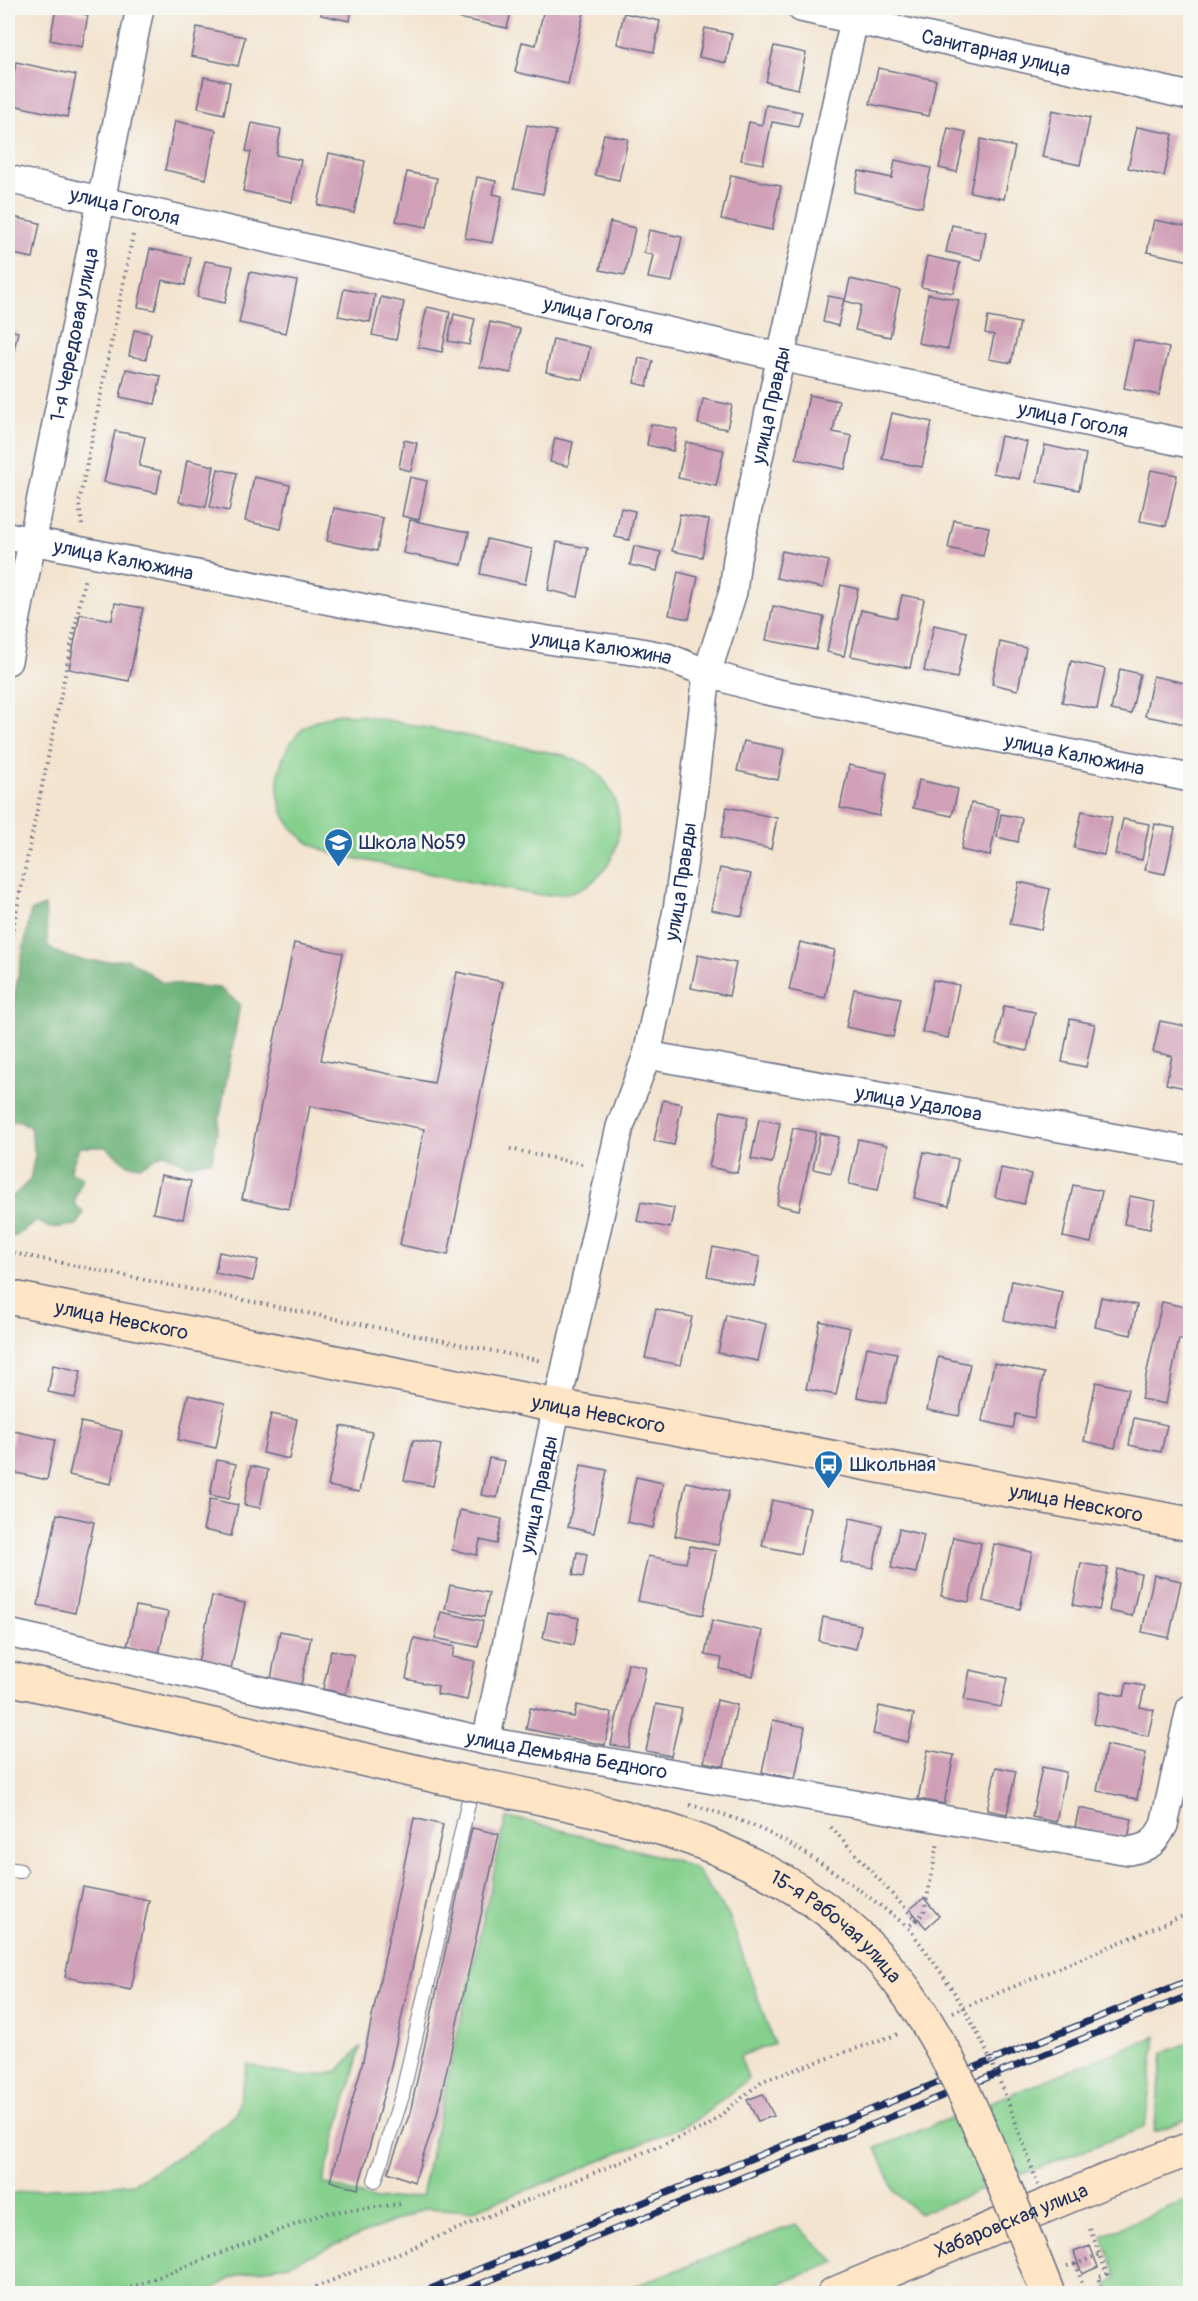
<svg xmlns="http://www.w3.org/2000/svg" width="1198" height="2301" font-family="Pangolin,sans-serif">
<style>
.green{fill:#85d08d;stroke:#508076;stroke-width:1.5}
.forest{fill:#6cb278;stroke:#44706b;stroke-width:1.5}
.building{fill:#d0a0b7}
.lines{fill:none;stroke-linecap:round;stroke-linejoin:round}
.lane-casing{stroke:#676e86;stroke-width:16}
.street-casing{stroke:#676e86;stroke-width:30}
.secondary-casing{stroke:#676e86;stroke-width:36}
.path{stroke:#676e86;stroke-width:4;stroke-dasharray:1.5 4.5;stroke-linecap:butt}
.lane{stroke:#fff;stroke-width:14}
.street{stroke:#fff;stroke-width:27}
.secondary{stroke:#fee5c5;stroke-width:33}
.rail-casing{stroke:#1b2f5e;stroke-width:7}
.rail{stroke:#f6f6f2;stroke-width:4.5;stroke-dasharray:14;stroke-linecap:butt}
.secondary-bridge-casing{stroke:#676e86;stroke-width:36;stroke-linecap:butt}
.path-bridge{stroke:#676e86;stroke-width:4;stroke-dasharray:1.5 4.5;stroke-linecap:butt}
.secondary-bridge{stroke:#fee5c5;stroke-width:33}
.labels{text-anchor:middle;stroke-width:6;stroke-linejoin:round;paint-order:stroke}
.street-label{font-size:20px;fill:#1b2f5e;stroke:#f6f6f2}
.poi-label{font-size:20px;fill:#1b2f5e;stroke:#f6f6f2;text-anchor:start}
</style>
<rect width="100%" height="100%" fill="#f6f6f2"/>
<filter id="ink" filterUnits="userSpaceOnUse"><feTurbulence type="fractalNoise" baseFrequency=".0167" numOctaves="2"/><feDisplacementMap in="SourceGraphic" scale="12" xChannelSelector="R" yChannelSelector="G"/><feConvolveMatrix kernelMatrix="1 2 1 2 8 2 1 2 1" color-interpolation-filters="sRGB"/></filter>
<filter id="wash" filterUnits="userSpaceOnUse"><feTurbulence type="fractalNoise" baseFrequency=".008" numOctaves="4" result="noise"/><feDisplacementMap in="SourceGraphic" scale="24" xChannelSelector="R" yChannelSelector="G"/><feGaussianBlur stdDeviation="1.35" result="paint"/><feColorMatrix in="noise" values="0 0 0 0 0 0 0 0 0 0 0 0 0 0 0 0 0 1.4 0 .05"/><feComposite in="paint" operator="in"/></filter>
<g filter="url(#wash)">
<rect width="100%" height="100%" fill="#f3e4cf"/>
<path class="green" d="M334,714l28,1 201,40c8,4 19,6 26,11 40,27 40,92 0,118 -16,11 -35,11 -54,11l-202,-41c-17,-7 -34,-14 -44,-31 -21,-30 -11,-78 19,-98 8,-5 18,-7 26,-11z
M506,1818l17,2 68,18 86,23 19,8 33,47 45,128 -34,12 8,23 -53,42 -131,55 -93,35 -45,-3 -137,56 -51,11 -33,18h-197v-99l41,-6 43,-1 42,-4 61,-36 41,-33 12,-50 20,7 38,6 32,-6 23,-25 -38,137 54,17 44,-4z
M1156,2036l-11,91 -226,87 -25,-23 -18,-43z
M1190,2042v76l-36,14 9,-79z
M1183,2201l7,1v91h-81l-3,-8 11,-8 -15,-41z
M796,2224l40,38 -80,31h-139z"/>
<path class="forest" d="M45,906l3,41c23,16 53,16 80,12l35,24 56,5 21,16 -28,156 -24,5 -24,-12 -23,13 -14,-2 -21,-17h-27l-9,24 12,6 -8,26 9,10 -6,12 -27,3 -13,-7 -21,15 -8,1v-36l22,-21 5,-26 -5,-27 -11,-7 -11,3v-95l23,-117z"/>
<g id="blocks">
<path class="building" d="M56,8l32,7 -6,32 -32,-7z
M322,8h30l-2,13 -29,-6z
M460,8h52l-5,20 -49,-10z
M544,8h41l-17,76 -53,-12 7,-30 14,3z
M624,13l36,8 -6,31 -37,-8z
M197,27l48,10 -7,29 -47,-10z
M705,28l27,6 -6,29 -27,-6z
M774,46l32,7 -8,36 -32,-7z
M16,62l60,13 -9,42 -59,-13z
M878,68l58,12 -7,36 -59,-12z
M204,77l26,5 -6,32 -26,-6z
M766,105l36,7 -4,15 -26,-5 -9,42 -22,-4 8,-38 13,3z
M1052,110l38,8 -10,47 -38,-8z
M175,121l41,9 -10,49 -41,-9z
M252,123l29,6 -5,26 25,5 -9,42 -49,-11 8,-39 -5,-1z
M527,125l29,6 -13,63 -29,-6z
M1137,127l36,7 -9,42 -36,-8z
M948,128l18,4 -9,40 -18,-4z
M604,134l24,5 -9,41 -24,-5z
M981,139l34,8 -11,52 -34,-7z
M329,153l36,8 -11,52 -36,-8z
M895,160l36,8 -9,39 -68,-15 5,-21 33,7z
M407,172l30,6 -10,49 -31,-6z
M731,175l50,11 -9,44 -51,-11z
M477,177l19,4 -3,13 9,2 -10,47 -27,-5z
M13,217l27,6 -7,35 -25,-5v-12z
M1154,220l36,7v34l-43,-9z
M610,222l25,6 -10,47 -25,-5z
M952,225l34,7 -5,28 -35,-8z
M649,230l33,7 -10,45 -24,-4 5,-23 -9,-2z
M150,249l41,8 -6,28 -23,-5 -7,30 -17,-3z
M927,256l33,7 -7,30 -32,-6z
M205,261l28,5 -8,37 -28,-6z
M250,272l47,9 -11,52 -47,-10z
M850,279l50,11 -10,47 -35,-7 6,-25 -16,-4z
M344,289l31,6 -5,27 -32,-6z
M928,294l31,6 -11,49 -30,-6z
M828,296l16,3 -6,27 -15,-4z
M381,297l23,5 -8,38 -24,-5z
M427,307l23,5 -8,40 -24,-5z
M454,314l21,5 -6,26 -21,-4z
M988,317l32,6 -9,40 -22,-4 5,-24 -9,-2z
M490,322l30,7 -9,44 -31,-6z
M8,330l10,2 -10,43z
M134,330l17,3 -5,26 -17,-3z
M553,339l37,8 -7,33 -37,-8z
M1134,340l35,8 -10,47 -35,-7z
M639,358l14,3 -6,25 -13,-3z
M126,369l35,7 -6,28 -35,-7z
M809,395l30,6 -6,31 19,4 -7,33 -49,-10z
M703,399l29,6 -5,24 -29,-5z
M892,413l40,9 -10,45 -40,-8z
M651,424l26,5 -4,22 -26,-6z
M115,431l30,6 -6,29 22,5 -4,22 -53,-11z
M1001,436l26,6 -8,37 -26,-6z
M555,438l18,4 -5,24 -18,-4z
M404,440l13,3 -6,28 -12,-3z
M686,442l38,8 -8,36 -38,-8z
M1045,445l41,9 -7,36 -42,-8z
M187,460l27,6 -8,41 -27,-5z
M218,469l19,4 -8,38 -19,-4z
M1151,470l26,5 -11,51 -26,-5z
M254,477l36,8 -9,44 -36,-8z
M410,477l17,4 -8,39 -17,-4z
M334,508l49,10 -6,33 -50,-10z
M621,508l14,3 -6,29 -14,-3z
M680,514l29,6 -7,37 -30,-6z
M410,520l59,12 -7,33 -59,-12z
M954,520l35,7 -6,29 -35,-8z
M487,539l45,10 -7,35 -45,-10z
M557,542l31,6 -10,49 -30,-7z
M634,546l27,6 -4,19 -27,-6z
M782,551l47,10 -6,27 -47,-10z
M678,572l20,5 -9,42 -20,-4z
M841,585l17,4 -14,67 -17,-4z
M902,595l22,4 -14,69 -59,-12 10,-46 36,8z
M115,603l28,5 -14,73 -60,-12 11,-55 32,6z
M773,606l51,11 -8,33 -50,-10z
M934,625l33,7 -10,46 -33,-7z
M1000,642l26,6 -8,42 -26,-6z
M1071,661l34,8 -8,40 -35,-7z
M1120,669l20,5 -9,40 -20,-4z
M1153,676l37,8v41l-45,-9z
M744,741l40,8 -6,31 -41,-9z
M849,765l38,8 -8,43 -39,-8z
M919,780l39,9 -6,27 -39,-8z
M971,803l28,6 -9,47 -29,-6z
M727,807l50,11 -6,31 -50,-11z
M1082,811l30,6 -8,38 -30,-7z
M1001,814l21,4 -4,24 -21,-5z
M1123,819l26,5 -7,36 -27,-6z
M1155,824l20,4 -10,46 -20,-4z
M720,868l31,6 -9,42 -31,-6z
M1019,882l31,7 -9,41 -31,-6z
M800,942l35,8 -10,48 -36,-8z
M294,943l49,10 -22,107 113,23 23,-111 46,10 -55,273 -48,-10 24,-116 -114,-23 -21,103 -47,-10z
M698,955l38,8 -7,33 -38,-8z
M933,980l26,5 -11,53 -26,-6z
M854,989l47,9 -8,39 -47,-10z
M1004,1006l31,6 -8,39 -31,-7z
M1070,1019l25,5 -9,43 -24,-5z
M1160,1021l30,6v62l-24,-5 6,-28 -19,-4z
M663,1100l19,4 -8,41 -20,-4z
M721,1111l27,6 -11,56 -28,-6z
M759,1119l21,4 -8,40 -21,-4z
M793,1128l23,4 -17,78 -22,-5z
M820,1133l19,4 -8,36 -18,-4z
M858,1139l29,6 -9,45 -29,-6z
M924,1152l34,7 -9,47 -35,-8z
M1001,1168l30,6 -7,30 -29,-7z
M161,1175l30,6 -8,38 -30,-6z
M1073,1185l29,6 -11,52 -28,-6z
M1130,1196l25,5 -5,28 -26,-5z
M641,1202l33,6 -4,20 -33,-7z
M713,1247l47,10 -6,29 -47,-10z
M219,1252l39,8 -5,21 -38,-8z
M1012,1281l51,11 -8,39 -51,-11z
M1101,1297l36,8 -6,30 -36,-8z
M1162,1302l28,6v34l-11,-3 -13,65 -25,-5z
M656,1309l36,8 -11,48 -36,-7z
M726,1315l40,9 -8,37 -40,-8z
M820,1321l30,7 -14,67 -30,-6z
M867,1347l30,6 -11,50 -29,-6z
M938,1357l32,7 -11,52 -32,-6z
M994,1363l50,10 -10,45 -18,-4 -3,14 -31,-7z
M53,1365l28,6 -6,27 -27,-6z
M1096,1382l32,7 -13,59 -31,-7z
M188,1395l37,8 -9,45 -38,-8z
M271,1414l26,5 -8,40 -26,-6z
M1134,1418l33,7 -6,27 -32,-7z
M81,1422l41,9 -11,53 -42,-9z
M341,1426l31,6 -13,60 -31,-6z
M14,1431l41,9 -8,40 -39,-9v-12z
M413,1440l28,5 -8,41 -29,-6z
M489,1458l16,3 -8,37 -16,-3z
M217,1460l19,4 -7,35 -19,-4z
M581,1465l26,5 -13,63 -26,-6z
M251,1466l17,4 -8,38 -16,-3z
M636,1477l27,6 -10,45 -26,-6z
M686,1482l43,9 -11,54 -43,-9z
M210,1499l28,6 -7,31 -28,-6z
M772,1500l38,8 -10,46 -38,-8z
M460,1510l42,9 -5,25 -17,-4 -3,15 -25,-5z
M57,1514l37,8 -19,91 -37,-8z
M850,1518l32,7 -9,43 -32,-6z
M899,1529l25,6 -8,38 -25,-5z
M953,1537l28,6 -12,59 -28,-6z
M994,1544l38,8 -12,57 -37,-8z
M690,1546l26,5 -13,64 -65,-14 10,-45 38,7z
M577,1552l10,2 -4,23 -10,-2z
M1081,1563l27,5 -9,42 -26,-5z
M1117,1569l24,5 -9,42 -23,-5z
M1154,1575l27,6 -12,57 -27,-6z
M450,1585l39,8 -5,24 -39,-8z
M212,1596l33,7 -14,66 -33,-6z
M136,1606l32,6 -9,42 -32,-7z
M441,1612l42,9 -5,26 -43,-9z
M548,1612l31,6 -5,27 -31,-7z
M823,1617l38,8 -5,24 -37,-8z
M712,1620l51,11 -10,45 -33,-7 2,-11 -17,-3z
M280,1631l31,6 -10,48 -30,-6z
M414,1638l41,9 -3,10 23,4 -8,39 -30,-6 1,-8 -32,-7z
M331,1650l23,5 -8,39 -23,-5z
M628,1663l18,4 -17,81 -18,-3z
M970,1670l37,8 -6,29 -37,-7z
M1127,1683l18,3 -5,21 14,3 -6,26 -54,-12 7,-33 23,5z
M717,1700l20,5 -13,61 -20,-4z
M656,1704l26,5 -11,47 -25,-5z
M577,1705l35,8 -7,32 -79,-16 4,-21 44,9z
M879,1706l35,8 -6,28 -35,-8z
M773,1720l32,7 -10,52 -33,-7z
M1106,1745l40,8 -9,46 -40,-8z
M928,1750l26,5 -10,49 -26,-5z
M996,1767l20,4 -9,43 -20,-4z
M1042,1767l24,5 -10,50 -24,-5z
M1079,1808l53,11 -4,19 -53,-11z
M414,1818l29,7 -53,246 -32,118 -28,-8 32,-116z
M472,1828l27,6 -63,284 -22,64 -26,-10 22,-59z
M83,1887l66,13 -18,90 -66,-13z
M924,1898l15,18 -13,12 -16,-19z
M763,2094l11,22 -16,5 -11,-21z
M1090,2246l8,21 -16,7 -8,-22z"/>
</g>
</g>
<g filter="url(#ink)">
<use href="#blocks" fill-opacity="0" stroke="#676e86" stroke-width="1.5"/>
<g class="lines">
<defs>
<path id="lane" d="M8,1869l12,2
M375,2180l27,-84 66,-292"/>
<g id="street">
<path id="s1" d="M801,8l389,88"/>
<path id="s2" d="M8,179l772,178 410,87"/>
<path id="s3" d="M8,536l382,77 164,28 81,10 32,6 40,16 56,17 427,88"/>
<path id="s4" d="M8,661l132,-653"/>
<path id="s5" d="M647,1055l543,96"/>
<path id="s6" d="M8,1633l478,108 643,110c21,-4 25,-7 35,-26l26,-116"/>
<path id="s7" d="M486,1741l71,-335 63,-279 27,-72 30,-145 17,-122 13,-115 26,-81 4,-33 117,-539"/>
</g>
<g id="secondary">
<path id="s8" d="M8,1297l549,109 633,118"/>
<path d="M8,1678l432,99"/>
<path id="s9" d="M834,2294l271,-113 85,-32"/>
</g>
</defs>
<use href="#lane" class="lane-casing"/>
<use href="#street" class="street-casing"/>
<use href="#secondary" class="secondary-casing"/>
<path class="path" d="M82,525l-3,-22 54,-268
M8,952l77,-375
M510,1149l76,16
M8,1252l534,109
M831,1827l85,93 8,-7 14,-70
M953,2012l237,-99
M1090,2229l17,45 -9,3 5,17
M114,2294l211,-81 76,-9
M299,2294l409,-168 54,-45 139,-48
M1085,2294l-9,-30 24,-10"/>
<use href="#lane" class="lane"/>
<use href="#street" class="street"/>
<use href="#secondary" class="secondary"/>
<defs>
<path id="rail" d="M418,2294l772,-314
M456,2294l734,-299"/>
</defs>
<use href="#rail" class="rail-casing"/>
<use href="#rail" class="rail"/>
<defs>
<g id="secondary-bridge">
<path id="s10" d="M440,1777c92,20 189,35 276,71 57,24 112,56 155,101 62,65 97,149 131,231 15,38 31,75 46,114"/>
</g>
</defs>
<use href="#secondary-bridge" class="secondary-bridge-casing"/>
<path class="path-bridge" d="M690,1805c85,19 151,70 218,122
M916,1920l-8,7c23,31 46,62 64,96 28,51 47,108 66,162
M1067,2266l9,-2"/>
<use href="#secondary-bridge" class="secondary-bridge"/>
</g>
</g>
<defs>
<symbol id="school-pin" viewBox="-11 -11 22 30"><path d="M0 17L-7.5 6A9.5 9.5 0 1 1 7.5 6Z" fill="#1f6fb2" stroke="#f6f6f2"/><path d="M0-5L7-2L0 1L-7-2ZM-4 1L0 2.5L4 1V4Q0 6-4 4Z" fill="#fff"/></symbol>
<symbol id="bus-pin" viewBox="-11 -11 22 30"><path d="M0 17L-7.5 6A9.5 9.5 0 1 1 7.5 6Z" fill="#1f6fb2" stroke="#f6f6f2"/><path d="M-5-6H5V4H4V6H2V4H-2V6H-4V4H-5ZM-3.5-4V0h7V-4ZM-3.5 1.2v1.5H-2V1.2ZM2 1.2v1.5H3.5V1.2Z" fill="#fff"/></symbol>
</defs>
<g fill-rule="evenodd">
<use href="#school-pin" x="322" y="826" width="33" height="45"/>
<use href="#bus-pin" x="812" y="1448" width="33" height="45"/>
</g>
<g class="labels">
<g class="street-label">
<text dy="7" stroke="none"><textPath href="#s1" startOffset="200">Санитарная улица</textPath></text>
<text dy="7" stroke="none"><textPath href="#s2" startOffset="120">улица Гоголя</textPath></text>
<text dy="7" stroke="none"><textPath href="#s2" startOffset="606">улица Гоголя</textPath></text>
<text dy="7" stroke="none"><textPath href="#s4" startOffset="333">1-я Чередовая улица</textPath></text>
<text dy="7" stroke="none"><textPath href="#s7" startOffset="1368">улица Правды</textPath></text>
<text dy="7" stroke="none"><textPath href="#s2" startOffset="1092">улица Гоголя</textPath></text>
<text dy="7" stroke="none"><textPath href="#s3" startOffset="118">улица Калюжина</textPath></text>
<text dy="7" stroke="none"><textPath href="#s3" startOffset="604">улица Калюжина</textPath></text>
<text dy="7" stroke="none"><textPath href="#s3" startOffset="1090">улица Калюжина</textPath></text>
<text dy="7" stroke="none"><textPath href="#s7" startOffset="882">улица Правды</textPath></text>
<text dy="7" stroke="none"><textPath href="#s5" startOffset="276">улица Удалова</textPath></text>
<text dy="7" stroke="none"><textPath href="#s8" startOffset="116">улица Невского</textPath></text>
<text dy="7" stroke="none"><textPath href="#s8" startOffset="602">улица Невского</textPath></text>
<text dy="7" stroke="none"><textPath href="#s7" startOffset="252">улица Правды</textPath></text>
<text dy="7" stroke="none"><textPath href="#s8" startOffset="1088">улица Невского</textPath></text>
<text dy="7" stroke="none"><textPath href="#s6" startOffset="572">улица Демьяна Бедного</textPath></text>
<text dy="7" stroke="none"><textPath href="#s10" startOffset="430">15-я Рабочая улица</textPath></text>
<text dy="7" stroke="none"><textPath href="#s9" startOffset="192">Хабаровская улица</textPath></text>
</g>
<g class="poi-label">
<text x="359" y="849">Школа №59</text>
<text x="850" y="1471">Школьная</text>
</g>
</g>
<rect width="1198" height="2301" fill="none" stroke="#f6f6f2" stroke-width="30"/>
</svg>
